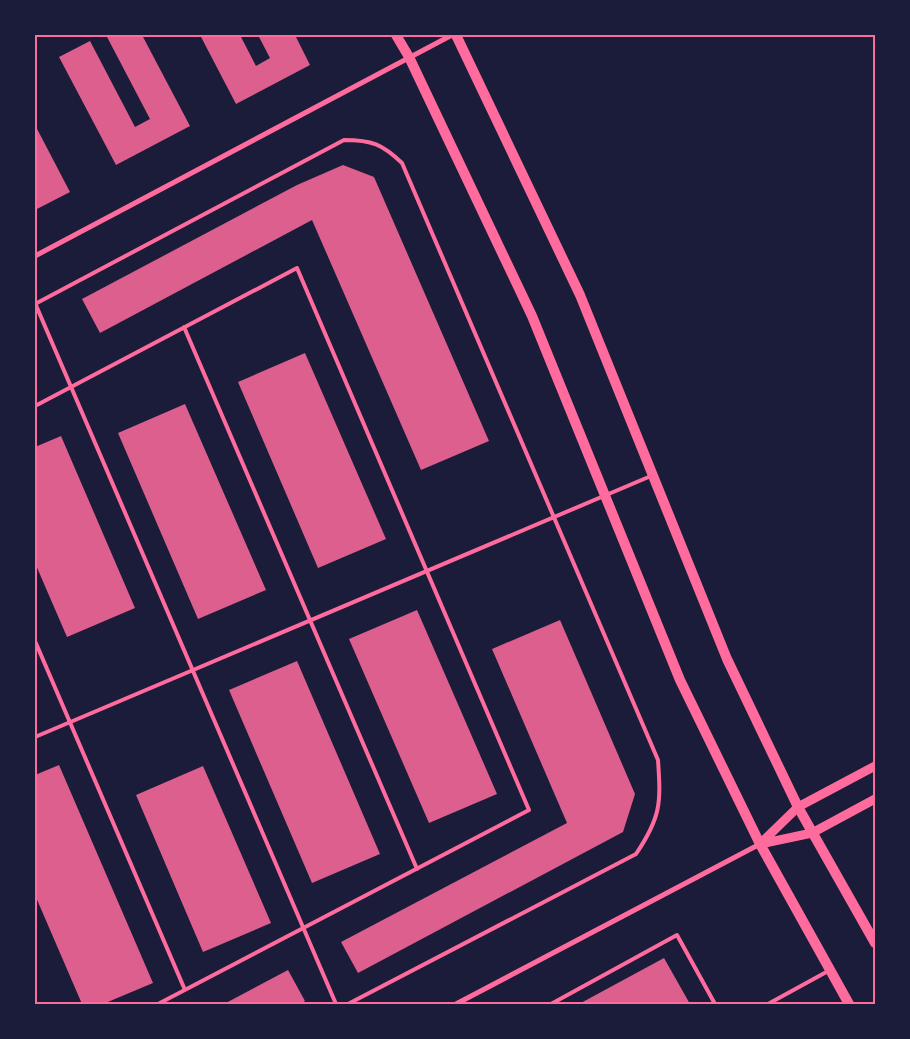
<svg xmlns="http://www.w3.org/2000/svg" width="910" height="1039" font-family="Raleway,sans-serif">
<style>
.building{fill:#dd5f8e}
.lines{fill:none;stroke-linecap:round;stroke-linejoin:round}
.service{stroke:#ff6b9d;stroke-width:4}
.minor{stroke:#ff6b9d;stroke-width:5}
.tertiary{stroke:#ff6b9d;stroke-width:9}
.secondary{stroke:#ff6b9d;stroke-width:10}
.neatline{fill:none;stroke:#ff6b9d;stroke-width:2}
</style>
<rect width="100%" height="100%" fill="#1b1b3a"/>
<path class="building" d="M106,35h36l48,91 -74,39 -57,-108 31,-16 45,86 15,-8z
M200,35h40l16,31 14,-8 -12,-23h37l15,30 -74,39z
M35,125l35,67 -35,18z
M343,165l31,12 115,264 -68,29 -109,-250 -212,113 -18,-34 215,-114z
M305,353l81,186 -68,29 -80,-186z
M185,404l81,186 -68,29 -80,-186z
M61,436l74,172 -68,29 -32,-74v-116z
M417,610l80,184 -68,29 -80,-184z
M560,620l75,174 -12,38 -265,141 -17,-31 226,-119 -75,-174z
M297,661l83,193 -68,29 -83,-193z
M59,765l94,218 -50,21h-21l-47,-109v-120z
M203,766l68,157 -68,29 -67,-157z
M664,958l26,46h-111z
M288,970l17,31 -5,3h-76z"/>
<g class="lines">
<path class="service" d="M35,303l301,701
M35,304l309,-164c28,0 38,4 58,23l256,597c3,43 3,57 -22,94l-288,150
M184,327l233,542
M35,406l262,-138 232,542 -371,194
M35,641l150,349
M35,737l616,-261
M551,1004l126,-69 38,69
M768,1004l62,-34"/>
<path class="minor" d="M35,256l417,-221
M456,1004l304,-160"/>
<path class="tertiary" d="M760,844l38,-37 77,-41
M760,844l52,-11 63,-34"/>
<path class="secondary" d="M396,35l13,22 123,259 148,364 80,164 89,160
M456,35l124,260 147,364 71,148 77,136"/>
</g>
<rect width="910" height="1039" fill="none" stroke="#1b1b3a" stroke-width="72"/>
<rect x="36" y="36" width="838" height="967" class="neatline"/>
</svg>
